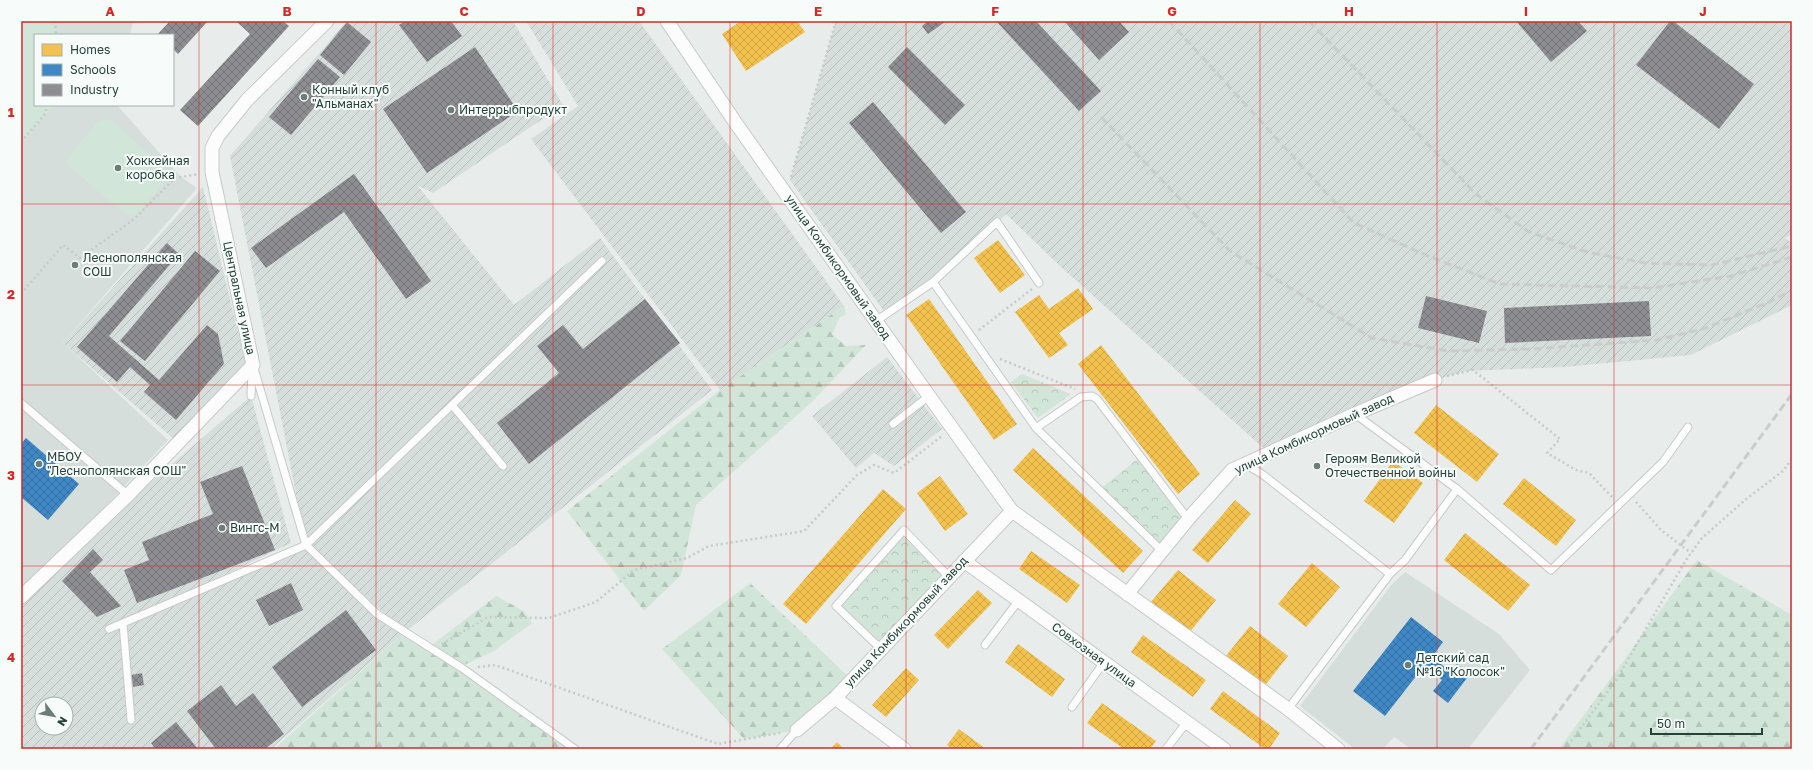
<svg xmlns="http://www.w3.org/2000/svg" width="1813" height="770" font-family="'Golos Text',sans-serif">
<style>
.built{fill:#d6dedb}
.industrial{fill:url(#industrial-furrows);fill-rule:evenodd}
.forest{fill:url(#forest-firs)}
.park{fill:url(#park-crowns)}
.garden{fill:#d1e6d8}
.homes{fill:url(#homes-cross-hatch)}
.schools{fill:url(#schools-cross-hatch)}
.industry{fill:url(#industry-cross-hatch)}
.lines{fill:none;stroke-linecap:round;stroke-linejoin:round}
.lane-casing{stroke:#c5cac8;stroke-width:9}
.street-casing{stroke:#c5cac8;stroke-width:15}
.path{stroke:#c3ccca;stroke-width:2.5;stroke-dasharray:2 3;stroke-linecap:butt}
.lane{stroke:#fcfcfc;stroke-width:7}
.street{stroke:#fcfcfc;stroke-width:13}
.rail{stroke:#c9cdcc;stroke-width:3;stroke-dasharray:8 4;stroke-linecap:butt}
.grid{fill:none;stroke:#d62828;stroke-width:1;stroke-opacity:0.55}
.poi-dot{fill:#697e78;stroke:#f7fbf9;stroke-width:1.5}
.labels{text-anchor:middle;stroke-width:4;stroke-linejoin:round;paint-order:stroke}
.poi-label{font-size:12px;fill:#24423a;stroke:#f7fbf9;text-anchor:start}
.street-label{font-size:12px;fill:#24423a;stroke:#f7fbf9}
.neatline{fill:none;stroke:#d62828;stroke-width:1.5}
.grid-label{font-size:13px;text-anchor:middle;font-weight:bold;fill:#d62828}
</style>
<defs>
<pattern id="industrial-furrows" width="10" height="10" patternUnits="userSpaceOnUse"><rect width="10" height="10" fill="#d6dedb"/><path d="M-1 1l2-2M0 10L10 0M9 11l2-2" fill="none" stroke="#b8c0bd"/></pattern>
<pattern id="forest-firs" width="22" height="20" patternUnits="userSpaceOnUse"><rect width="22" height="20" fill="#d1e6d8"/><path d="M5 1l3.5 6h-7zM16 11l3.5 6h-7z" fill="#b3c6ba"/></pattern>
<pattern id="park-crowns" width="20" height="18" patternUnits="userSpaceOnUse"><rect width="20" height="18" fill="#d1e6d8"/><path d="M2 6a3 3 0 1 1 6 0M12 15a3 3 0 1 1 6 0" fill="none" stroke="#b3c6ba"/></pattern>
<pattern id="homes-cross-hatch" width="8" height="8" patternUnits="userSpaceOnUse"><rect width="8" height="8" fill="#f2c14e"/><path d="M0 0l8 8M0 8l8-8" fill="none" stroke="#cfa745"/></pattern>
<pattern id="schools-cross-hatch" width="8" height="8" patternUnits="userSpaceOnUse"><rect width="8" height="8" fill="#3f88c5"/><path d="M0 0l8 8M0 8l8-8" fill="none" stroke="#3571a1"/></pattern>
<pattern id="industry-cross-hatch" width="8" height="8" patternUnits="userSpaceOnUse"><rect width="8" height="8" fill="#8d8d92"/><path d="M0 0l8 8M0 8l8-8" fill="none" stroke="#737578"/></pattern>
</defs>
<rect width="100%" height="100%" fill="#e8edeb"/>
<path class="built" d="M21,21h112l-3,14h-95v70h82l64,72 16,11 -134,155 105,97 -147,156z
M1405,572l94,62 31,36 -62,79h-57l-17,-12 -11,12h-28l-55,-43 92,-122z"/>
<path class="industrial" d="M347,21h166l50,84 -130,88 -16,-8 97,120 86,-67 112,152 -307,242 -134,117h-250v-152l38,-36 192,-165 40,147 -155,74 170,-72 -76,-389zM315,552l88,78 -26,-16zM42,704h24v24h-24z
M526,21h113l205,285 -124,84 -189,-251 47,-33z
M836,21h956v213l-7,4 7,5v62l-101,50 -126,12 -99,4 -31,9 -166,73 -207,-185 -56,-54 -73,68 -47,32 -96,-134z
M203,187l43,178 -71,75 -112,-97z
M887,357l55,72 -48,37 -20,-13 -18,15 -44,-52z"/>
<path class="forest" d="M844,306l2,9 -6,2 -8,17 14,12 20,-1 -54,57 -116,103 -15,70 -37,36 -77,-100 153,-121z
M1697,560l95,55v134h-233z
M750,583l102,97 -55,50 -53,9 -82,-90z
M496,596l28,15 8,12 -38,28 -30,14 -35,-18z
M405,632l163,117h-294z"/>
<path class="park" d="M1022,374l49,20 -33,24 -27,-36z
M1141,456l47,63 -26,32 -63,-61z
M904,530l45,47 -68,72 -45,-43z"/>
<path class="garden" d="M21,21c22,0 25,-4 40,14h-26v70h19l-33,38z
M103,119l9,2 54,48v8l-2,6 -26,30 -8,1 -7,-2 -54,-46 -2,-5 3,-6 26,-31z"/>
<path class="homes" d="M741,21h56l8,11 -59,39 -24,-37z
M998,240l27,35 -25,18 -26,-35z
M1078,288l15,21 -34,24 9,12 -19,13 -34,-46 24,-17 10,14z
M929,299l88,125 -23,16 -88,-125z
M1101,345l99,129 -22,20 -100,-130z
M1436,405l63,49 -22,28 -63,-49z
M1033,448l110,103 -20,22 -110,-103z
M1393,461l30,22 -29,40 -30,-22z
M940,476l28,38 -23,17 -28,-38z
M1524,478l52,42 -20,26 -53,-42z
M883,489l23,20 -100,115 -23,-20z
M1235,500l16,14 -43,49 -16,-13z
M1465,533l65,52 -22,26 -64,-51z
M1031,551l49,34 -13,18 -48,-34z
M1312,563l28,24 -34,40 -28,-23z
M1178,570l38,30 -27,33 -38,-31z
M978,590l14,13 -44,46 -14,-14z
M1250,626l38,30 -25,32 -38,-31z
M1143,635l63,45 -13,17 -62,-45z
M1018,644l47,35 -13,18 -47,-35z
M906,668l13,12 -33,37 -14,-12z
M1223,691l57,42 -11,16h-4l-55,-40z
M1102,703l54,38 -6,8h-26l-37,-26z
M959,729l27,20h-34l-5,-4z
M837,742l7,7h-14z"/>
<path class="schools" d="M26,438l53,46 -31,36 -27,-23v-53z
M1411,617l32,25 -11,15 19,15 6,-8 13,10 -22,29 -15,-12 9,-11 -18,-14 -39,50 -32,-25z"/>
<path class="industry" d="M170,21h38l-30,33 -5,-5v-14h-16z
M236,21h47l6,5 -91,100 -18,-16 70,-76z
M405,21h46l11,15 -35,26 -28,-37z
M928,21h16l1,1 -17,12 -6,-8z
M996,21h40l65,70 -22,20z
M1064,21h55l10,11 -30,28z
M1516,21h62l9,10 -36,31z
M1670,21h3l81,63 -35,45 -83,-64z
M347,22l24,20 -27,33 -24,-20z
M475,47l43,64 -91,62 -44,-64z
M907,47l58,58 -20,20 -57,-58z
M318,59l22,18 -49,58 -22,-18z
M873,102l93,110 -25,21 -92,-110z
M354,174l77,107 -25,18 -62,-87 -78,56 -15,-20z
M167,243l12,11 -70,82 50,44 48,-55 11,9 6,30 -48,56 -32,-28 6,-7 -20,-18 -13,15 -40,-35z
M195,251l25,20 -75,90 -25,-20z
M1426,296l61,15 -8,32 -61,-15z
M645,299l35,44 -151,121 -32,-41 62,-50 -22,-27 26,-21 20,24z
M1649,301l2,35 -146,7 -1,-35z
M242,466l33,84 -138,53 -13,-33 25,-10 -7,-18 71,-28 -13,-32z
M93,549l10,11 -13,12 31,34 -24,11 -35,-36z
M291,583l12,27 -34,16 -13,-26z
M346,610l30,40 -74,57 -30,-40z
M142,673l2,12 -11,2 -2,-12z
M221,685l15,21 17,-13 31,41 -19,15h-49l-29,-38z
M176,722l22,27h-42l-5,-6z"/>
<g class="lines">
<defs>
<path id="lane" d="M933,282l103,146 45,-31 11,-1 5,3 91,120
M876,321l57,-39 64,-60 42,61
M253,365l53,180 71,69 85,54 113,81
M251,396l1,-25
M21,403l107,92
M452,405l51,61
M1355,414l102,75
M893,424l36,-28
M1036,428l126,123
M1245,466l5,1 12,7 128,100
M123,623l8,97
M109,629l197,-84 296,-284
M985,645l34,-45
M881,649l-45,-43 68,-76 45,47
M1072,707l32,-45
M1288,709l102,-135 15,-14 52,-71 94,81 112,-108 25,-35
M780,749l17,-19
M1166,749l21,-27"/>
<path id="street" d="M667,21l68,101 194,274 83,115 276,198 50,40
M964,561l260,188
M1127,594l63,-77 42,-47 123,-56 80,-34
M21,597l107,-102 125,-130 -41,-193v-24l6,-12 29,-36 80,-79
M835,698l69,51
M797,730l38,-32 177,-187"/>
</defs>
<use href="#lane" class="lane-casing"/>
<use href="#street" class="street-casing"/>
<path class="path" d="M55,21l1,14
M21,142l24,-28 2,-9
M791,177l45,-156
M21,294l42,-49 17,13 53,-38 42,-42 24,-4
M979,330l53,-41
M1000,359l75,30
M1447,376l26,-6 87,69 -13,14 29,17 13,3 23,24
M1636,502l25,28 30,23
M442,644l46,-27 61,1 47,-16 38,-32 53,-12 22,-12 95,-15 53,-56 17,-10 20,8 48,-37
M478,667l17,-2 223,79 62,-11
M1565,749l50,-67 71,-122 16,-22 43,-38 38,-29 9,-12"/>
<use href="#lane" class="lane"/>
<use href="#street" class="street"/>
<path class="rail" d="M1169,21l185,202 74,33 72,28 152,4 79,-12 61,-19
M1309,21l167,173 53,38 58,20 58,11 67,2 80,-19
M1101,117l129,134 142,87 76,13 83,-2 126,-9 49,-12 63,-26 23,-12
M1531,749l261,-355"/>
</g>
<path class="grid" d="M199,21v728M376,21v728M553,21v728M730,21v728M906,21v728M1083,21v728M1260,21v728M1437,21v728M1614,21v728M21,204h1771M21,385h1771M21,566h1771"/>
<g class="poi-dot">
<circle cx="304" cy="97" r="4"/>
<circle cx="451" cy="110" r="4"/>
<circle cx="118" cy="168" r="4"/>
<circle cx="75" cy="265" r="4"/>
<circle cx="39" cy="464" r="4"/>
<circle cx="1317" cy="466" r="4"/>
<circle cx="222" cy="528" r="4"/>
<circle cx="1408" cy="665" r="4"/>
</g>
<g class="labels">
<g class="poi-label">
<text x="312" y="94">Конный клуб<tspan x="312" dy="14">"Альманах"</tspan></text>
<text x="459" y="114">Интеррыбпродукт</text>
<text x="126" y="165">Хоккейная<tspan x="126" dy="14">коробка</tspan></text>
<text x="83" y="262">Леснополянская<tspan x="83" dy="14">СОШ</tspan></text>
<text x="47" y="461">МБОУ<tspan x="47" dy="14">"Леснополянская СОШ"</tspan></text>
<text x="1325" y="463">Героям Великой<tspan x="1325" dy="14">Отечественной войны</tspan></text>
<text x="230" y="532">Вингс-М</text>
<text x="1416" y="662">Детский сад<tspan x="1416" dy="14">№16 "Колосок"</tspan></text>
</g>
<g class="street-label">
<text transform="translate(838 267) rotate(55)" y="4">улица Комбикормовый завод</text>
<text transform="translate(239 298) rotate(78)" y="4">Центральная улица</text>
<text transform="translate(1314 434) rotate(-25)" y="4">улица Комбикормовый завод</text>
<text transform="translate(906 622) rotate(-47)" y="4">улица Комбикормовый завод</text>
<text transform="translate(1094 655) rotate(36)" y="4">Совхозная улица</text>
</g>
</g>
<rect width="1813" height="770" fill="none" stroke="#f7fbf9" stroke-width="44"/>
<rect x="34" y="34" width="140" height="72" fill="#f7fbf9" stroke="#a3b1ad"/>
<rect x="42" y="44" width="20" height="12" fill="#f2c14e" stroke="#a3b1ad"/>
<text x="70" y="54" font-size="12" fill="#24423a">Homes</text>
<rect x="42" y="64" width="20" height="12" fill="#3f88c5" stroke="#a3b1ad"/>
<text x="70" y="74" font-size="12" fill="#24423a">Schools</text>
<rect x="42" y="84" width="20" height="12" fill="#8d8d92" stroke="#a3b1ad"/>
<text x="70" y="94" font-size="12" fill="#24423a">Industry</text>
<g transform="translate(54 716) rotate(122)"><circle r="19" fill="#f7fbf9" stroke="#a3b1ad"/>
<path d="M0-3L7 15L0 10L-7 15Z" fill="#697e78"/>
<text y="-6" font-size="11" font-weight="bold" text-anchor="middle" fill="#24423a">N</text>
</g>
<path d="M1651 728v6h111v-6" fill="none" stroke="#24423a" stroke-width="2"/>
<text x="1657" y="728" font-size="12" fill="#24423a" stroke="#f7fbf9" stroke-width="3" paint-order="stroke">50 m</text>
<rect x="22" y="22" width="1769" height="726" class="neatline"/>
<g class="grid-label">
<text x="110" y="16">A</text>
<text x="287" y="16">B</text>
<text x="464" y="16">C</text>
<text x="641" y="16">D</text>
<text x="818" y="16">E</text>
<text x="995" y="16">F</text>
<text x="1172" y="16">G</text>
<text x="1349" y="16">H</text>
<text x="1526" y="16">I</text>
<text x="1703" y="16">J</text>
<text x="11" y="117">1</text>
<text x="11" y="299">2</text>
<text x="11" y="480">3</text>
<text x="11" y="662">4</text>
</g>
</svg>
